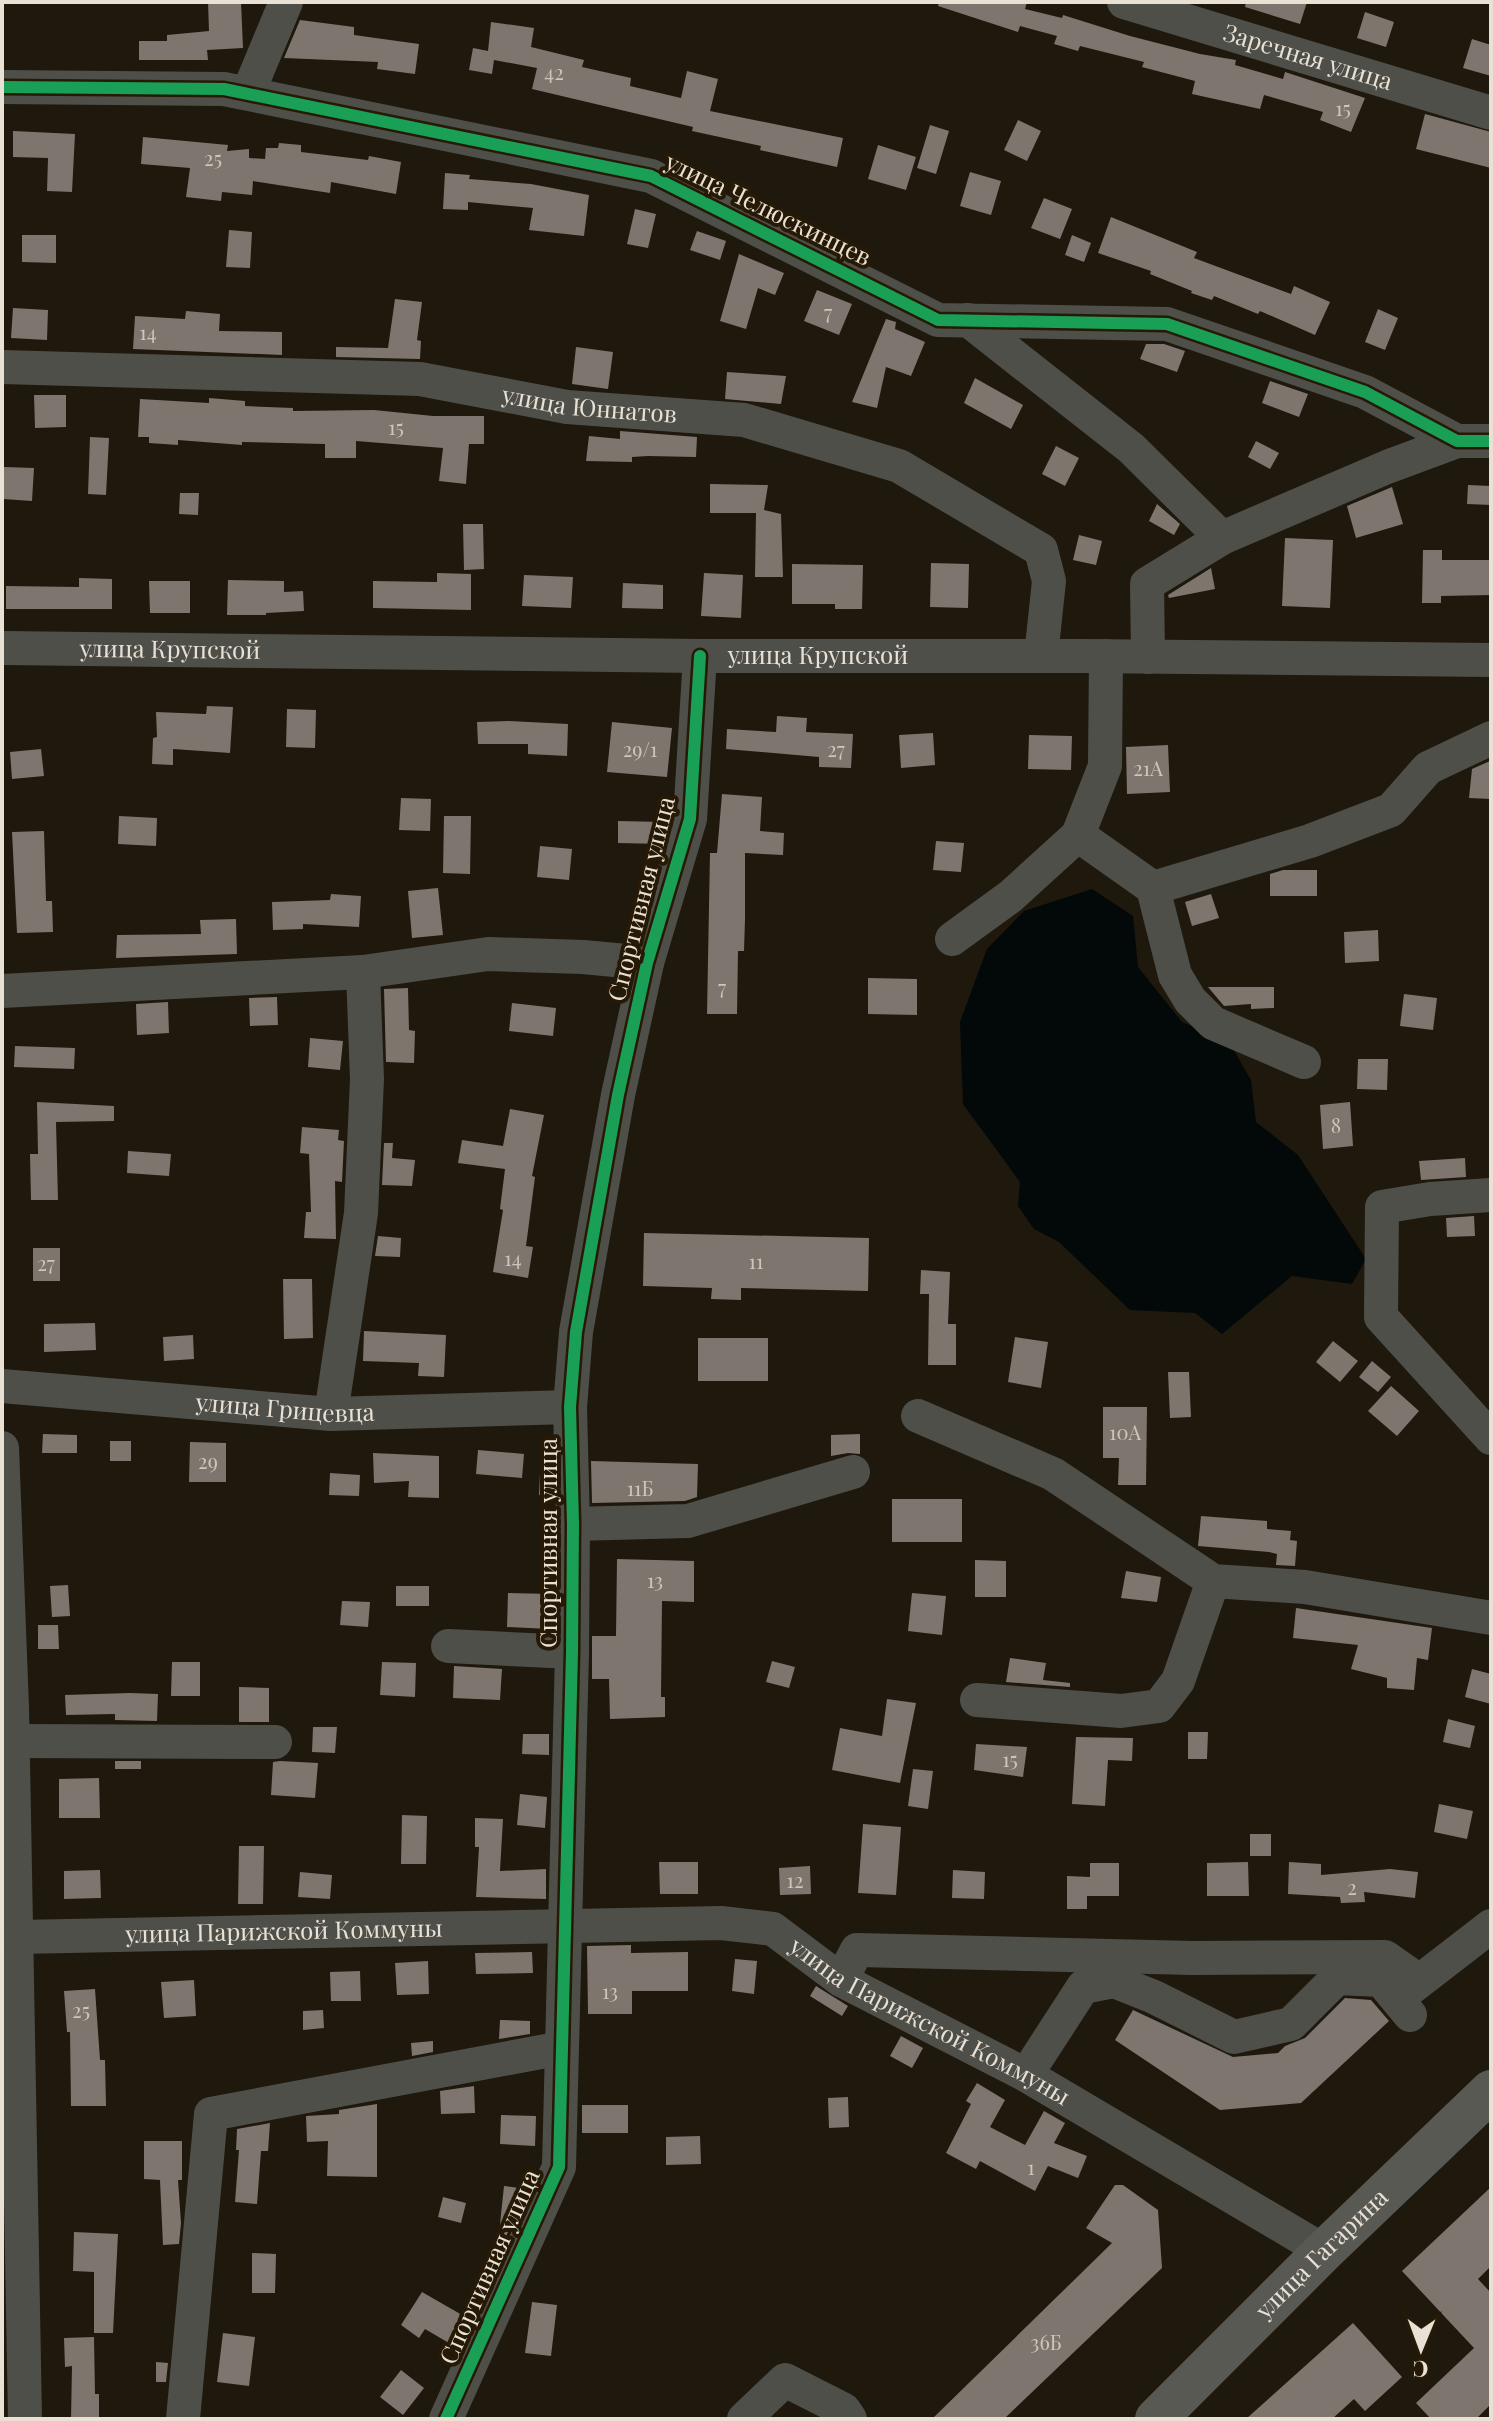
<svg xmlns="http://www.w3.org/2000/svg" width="1493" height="2421" font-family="'Playfair Display',serif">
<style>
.water{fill:#030809}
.building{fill:#7e766e}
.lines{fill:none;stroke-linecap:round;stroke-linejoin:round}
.minor{stroke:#4f4f4a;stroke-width:34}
.major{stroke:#595953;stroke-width:42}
.cycleway-casing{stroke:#261a06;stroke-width:17}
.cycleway{stroke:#1a9f57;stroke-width:12}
.labels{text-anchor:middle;stroke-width:8;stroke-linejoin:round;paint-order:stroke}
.number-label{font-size:20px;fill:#cec6ba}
.street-label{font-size:24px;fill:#e9e1d4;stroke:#261a06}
</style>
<rect width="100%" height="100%" fill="#1f180d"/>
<path class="water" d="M1092,889l41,27 5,51 44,55 47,20 22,38 5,42 42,33 68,104 -14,25 -60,-8 -70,58 -27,-21 -65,-3 -71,-68 -25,-13 -16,-23 2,-24 -57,-78 -3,-82 27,-73 37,-38z"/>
<path class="building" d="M208,2h33l2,46 -36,2 1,10h-69v-19h28v-6l42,-4z
M939,2h88l-2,7 37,9 1,-3 67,21 70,18 36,6 -1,5 48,14 2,-7 80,26 -14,34 -31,-12 3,-8 -59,-17 -4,14 -68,-15 3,-13 -53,-14 2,-5 -64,-16 -2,5 -24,-7 3,-8 -37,-10 -2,6 -80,-26z
M1246,2h61l-7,22 -55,-17z
M1365,12l29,10 -8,25 -29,-9z
M300,20l54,7v8l65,9 -4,30 -38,-5 1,-7 -94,-4z
M491,22l43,6 -3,19 53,13 -2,7 49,11 -1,8 51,12 6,-27 31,8 -8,32 133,27 -6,29 -77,-17 1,-4 -69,-15 1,-4 -161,-38 5,-21 -43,-8 -2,14 -23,-4 4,-22 15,3z
M1472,39l19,6v31l-28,-8z
M1425,114l66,18v36l-75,-19z
M1018,120l23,11 -14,30 -23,-11z
M930,125l19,6 -13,43 -19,-6z
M13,131l62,3 -3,58 -25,-1 1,-33 -35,-1z
M143,137l85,8 -1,6 22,-2v9l16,1 1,-11h12l1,-5 22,2v7l67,8 1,-4 32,6 -5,32 -65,-12 -1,11 -77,-12 -1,14 -30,-3 -1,9 -35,-4 4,-29 -49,-4z
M878,145l38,12 -10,33 -38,-11z
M970,172l31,9 -10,34 -31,-9z
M445,173l25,2 -1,4 62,5 58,11 -5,41 -55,-6 4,-22 -65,-6v8l-25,-1z
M1044,198l28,11 -12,30 -29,-11z
M635,209l21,5 -8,34 -21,-4z
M1111,217l86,35 -3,6 97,36 3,-8 36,16 -15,33 -55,-24 -2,3 -44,-18 -2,4 -21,-7 1,-2 -42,-17 1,-3 -53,-18z
M229,230l23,2 -2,36 -24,-1z
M697,231l29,10 -6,19 -30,-10z
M22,235h34v28l-34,-1z
M1072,235l19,8 -7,19 -19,-7z
M739,254l45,19 -9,22 -17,-7 -12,41 -26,-8z
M817,290l35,14 -13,31 -35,-14z
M395,299l27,3 -5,38 4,1 -1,18 -84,-2v-10l52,1z
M13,308l35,2 -1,30 -36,-2z
M1378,309l20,9 -13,32 -20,-8z
M186,311l34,3 -1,17 63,1v23l-149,-6 2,-33 50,3z
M886,319l10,3 -1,7 30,13 -14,34 -25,-9 -9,41 -25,-6z
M1146,344h18l21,7 -8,21 -37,-13z
M576,347l37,5 -5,37 -36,-5z
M727,372l59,4 -5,28 -56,-5z
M975,378l48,27 -12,24 -47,-26z
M1270,381l38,13 -9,23 -37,-14z
M34,395h32v32l-31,1z
M209,398l36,3v5l48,2v3l81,-1 59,6h51v28h-15l-3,40 -27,-3 4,-33 -87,-7v17h-31v-14l-83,-2v3l-64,-5v5l-29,-2v-6h-11l2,-38 69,4z
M620,431l77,6 -1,20 -48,-1 -16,1v5l-46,-1 3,-25 31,3z
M90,437l19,1 -3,57 -18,-1z
M1256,441l23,12 -9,16 -22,-12z
M1056,446l23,12 -14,28 -23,-12z
M4,467l30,1 -2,33 -29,-2z
M710,484l58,1 -4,25 17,4 2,63h-28l1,-64h-46z
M1468,485l23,1v19l-24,-1z
M1392,487l11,37 -47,14 -9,-32z
M180,493h19l-1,22 -19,-1z
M1157,504l23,20 -6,11 -25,-14z
M463,524h20l1,45 -20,1z
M1079,535l23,6 -6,24 -23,-5z
M1285,538l48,2 -3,68 -48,-2z
M1423,550h19v10h49v35l-50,1v7h-19z
M931,563l38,1 -1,44 -38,-1z
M792,564l71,1 -1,44h-27v-5h-43z
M1211,568l4,21 -46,9 -1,-3z
M437,573l34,1v36l-98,-2v-27l64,1z
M704,573l39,2 -2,43 -40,-2z
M524,575l49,2 -2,31 -49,-2z
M79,578l33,1v30h-106v-23l73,1z
M228,580l56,1v11l19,-1 1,20 -38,2v2h-39z
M149,581h41v32h-40z
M623,583l40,2v24l-41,-1z
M207,706l26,1 -3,46 -57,-4v16l-21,-1 1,-26 4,-1 -1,-25 50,2z
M287,709l29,1 -1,38 -29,-1z
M777,716l30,2 -1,14 47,2 -2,34 -32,-1v-10l-93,-8 1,-20 49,3z
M509,721l59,3 -1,32 -39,-2v-10h-50l-1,-22z
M612,722l60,6 -5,49 -60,-5z
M933,733l2,32 -34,3 -2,-33z
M1029,735l43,1 -1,34 -43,-1z
M1168,745l2,47 -43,2 -1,-47z
M41,749l3,27 -32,3 -2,-27z
M1490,761l1,38 -22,-1 3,-29z
M722,794l40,3 -2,34 24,2 -1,22 -38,-2v66l-1,32h-6l-1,63h-30l3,-161h7z
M401,798l30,1 -1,32 -31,-1z
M119,816l38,2 -1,28 -38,-2z
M444,816h27l-1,58 -27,-1z
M618,821l46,1 -2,22 -44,-1z
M44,831l2,70h6l1,31 -36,1 -5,-101z
M936,841l28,2 -3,29 -28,-2z
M540,846l32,3 -3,31 -32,-3z
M1283,870h34v26h-47v-22z
M438,888l5,47 -31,3 -4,-47z
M331,894l30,2 -2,31 -56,-3v5l-30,1 -1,-28 58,-2z
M1211,894l8,24 -27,8 -7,-24z
M236,919l1,35 -121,4 1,-23 84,-1 -1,-14z
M1378,930l1,31 -34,2 -1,-31z
M868,978l49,1v36l-49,-1z
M1208,987h66v21l-23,1v-5l-27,2z
M408,988l1,42 6,1 -1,32 -28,-1 -2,-73z
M1404,994l33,4 -4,32 -33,-4z
M277,997l1,28 -28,1 -1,-28z
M168,1002l1,31 -32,2 -1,-31z
M512,1003l44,5 -3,28 -44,-5z
M310,1038l33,3 -3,29 -32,-3z
M15,1046l60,2 -1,21 -60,-2z
M1358,1059h30l-1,31 -30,-1z
M37,1102l77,4v15l-58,1 2,78h-27l-1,-46h8z
M1350,1102l3,44 -30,3 -3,-44z
M510,1109l34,6 -12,61 3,1 -9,69 7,1 -5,31 -35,-6 10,-62 -3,-1 5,-40 -47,-6 4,-23 41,6z
M302,1127l37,3 -1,10 6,1 -2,41 -7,-1 1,58 -32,-1 2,-26h5l-2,-58 -9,-1z
M384,1143h9l-1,15 23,2 -3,26 -30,-1z
M128,1151l43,3 -2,22 -42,-3z
M1465,1158l1,19 -45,3 -2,-19z
M1474,1216l1,20 -28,1 -1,-19z
M644,1233l225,5 -1,53 -127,-3v12l-30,-1 1,-11 -69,-2z
M378,1236l23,2 -1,19 -25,-1z
M33,1248h27v33h-27z
M921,1270l29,2 -2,52h8v41h-28l1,-71h-9z
M283,1279h29l1,59 -29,1z
M95,1323l1,27 -52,2v-28z
M364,1331l82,4 -2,42 -26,-1 1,-13 -56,-2z
M193,1335l1,24 -30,2 -1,-24z
M1015,1337l33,5 -7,46 -33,-6z
M698,1338h70v43h-70z
M1333,1341l25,20 -18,21 -24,-20z
M1372,1361l19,16 -13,15 -19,-15z
M1168,1372h21l2,45 -21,1z
M1391,1386l28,25 -22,25 -29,-25z
M1103,1407h44l-1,78h-28l1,-27h-16z
M43,1434l34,1v18h-35z
M860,1434v20l-12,-1 -17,3v-21z
M110,1441h21v20h-21z
M190,1442l36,1v39h-37z
M478,1450l46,4 -2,24 -46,-4z
M373,1453l66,3v42l-31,-1 1,-16 -35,2z
M591,1461l107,3 -1,33 -12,4 -93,2z
M330,1473l30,2 -1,21 -30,-1z
M540,1473h12v23l-13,-1z
M892,1499h70v43h-70z
M1201,1516l66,5v8l24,2 -1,9 7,1 -2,25 -19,-1 1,-11 -8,-2 -71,-6z
M617,1559l77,2v41l-32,-1 -1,96h4v20l-55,2 -1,-40h-17v-43h24z
M975,1560l31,1v36h-31z
M1126,1571l35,6 -4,25 -36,-4z
M68,1585l2,31 -18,1 -2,-31z
M396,1586h33v20h-33z
M508,1593l43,1 -1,35 -43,-2z
M912,1593l34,3 -4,39 -34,-4z
M342,1601l28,1 -2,25 -28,-2z
M1296,1608l136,20 -4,32 -11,-2 -3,32 -27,-2v-10l-36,-9 7,-24 -65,-7z
M38,1625h20l1,24h-21z
M1010,1658l36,5 -3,17 27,3v4l-64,-5z
M772,1661l23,6 -6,21 -23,-6z
M172,1662h28v34h-29z
M382,1662l34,1 -1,34 -35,-2z
M454,1666l48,3 -2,31 -47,-2z
M1472,1669l19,5v30l-26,-7z
M239,1687l30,1v34h-30z
M130,1693l28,1 -1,27 -42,-1v-6l-49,1 -1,-20z
M887,1699l29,4 -16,80 -68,-13 8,-42 42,8z
M1448,1719l27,7 -5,22 -27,-6z
M313,1727h24l-2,26 -23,-1z
M1188,1732h20l-1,27h-19z
M523,1734h26v21l-27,-1z
M1076,1737l57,1 -1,23 -24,-1 -3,46 -33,-2z
M976,1744l51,3 -4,30 -49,-7z
M115,1761h26v8h-26z
M280,1761l38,2 -3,35 -44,-3 2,-33z
M913,1769l20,2 -5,38 -20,-3z
M99,1778l1,40h-41v-39z
M520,1794l27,3 -2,31 -28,-3z
M1439,1804l34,7 -6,28 -33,-7z
M402,1815l25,1 -1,48h-25z
M475,1818l28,1 -3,52 46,-2v30l-70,-2 3,-50h-4z
M863,1824l38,3 -5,68 -38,-2z
M1250,1834h21v22h-21z
M239,1846h25l-1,58h-25z
M659,1862h39v32h-38z
M1248,1862l1,34h-42v-33z
M1289,1862l32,2v11l69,-6 28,3 -3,26 -51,-6 1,10 -24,1 -1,-6 -52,-3z
M1090,1863h29v33h-32v13h-20v-33l23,1z
M810,1866l1,28 -31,1 -1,-27z
M100,1870l1,28 -37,1v-28z
M953,1870l32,2 -1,27 -32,-1z
M300,1872l32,3 -2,24 -32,-2z
M631,1945v8l57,-1v39h-56v23h-44l-1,-68z
M532,1952l1,21 -57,1 -1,-21z
M735,1959l22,2 -3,33 -22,-3z
M428,1961l1,33 -32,1 -2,-32z
M360,1971l1,30h-30l-1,-29z
M194,1980l2,36 -32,2 -3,-36z
M816,1986l32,20 -6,10 -32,-20z
M95,1989l5,71h5l1,46h-35l-1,-74h-3l-3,-41z
M1345,1998l26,2 18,21 -88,82 -81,7 -105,-70 18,-30 100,47 45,-4 7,-7 20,-8z
M323,2010l1,18 -21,2v-19z
M500,2020l30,1v13l-31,5z
M901,2036l22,12 -11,20 -22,-12z
M433,2041v11l-21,4 -1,-13z
M977,2083l28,17 -15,27 35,18 19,-34 21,12 -11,20 33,13 -9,22 -30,-12 -13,25 -55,-30 -4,8 -30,-16 25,-49 -5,-3z
M474,2086l1,27 -34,1 -1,-23z
M848,2097l1,30 -20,1 -1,-30z
M377,2104v73l-50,-1 1,-35 -21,1 -1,-26 33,-2v-4z
M582,2105h46v28h-46z
M501,2115l35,1 -1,30 -35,-2z
M270,2123l-2,28h-7l-4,53 -22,-2 4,-52h-3l1,-21z
M700,2136l1,28 -35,1v-28z
M144,2141h38v39h-4l3,43 -2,21 -16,1 -3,-65 -16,-1z
M1115,2185h8l35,25 4,58 -158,151h-72l180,-176 -26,-15z
M504,2186l23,3 -30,68 -5,-3 6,-11z
M1491,2187v79l-13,13 13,14v111l-15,15h-45l-15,-16 58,-55 -72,-77z
M443,2197l23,6 -5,20 -23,-6z
M74,2232l44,2 -5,99h-19v-61l-21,-1z
M252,2253l24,1 -1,39h-23z
M422,2292l47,27 -15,27 -29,-17 -6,9 -18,-13z
M532,2302l25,3 -6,51 -26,-3z
M1353,2323l49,54 -37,34 -11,-12 -22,20h-86z
M223,2333l32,4 -6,49 -32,-4z
M94,2337l1,57h4v25h-28l1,-53 -7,1 -1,-29z
M156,2362l12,1 -2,19h-10z
M401,2370l23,18 -21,27 -23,-18z"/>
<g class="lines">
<g class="minor">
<path id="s1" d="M1124,2l367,111"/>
<path d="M2,87l222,2 427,87 287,144 229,4 198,68 92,49h34"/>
<path d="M248,93l38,-91"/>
<path d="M968,320l163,128 91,90"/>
<path id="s2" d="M2,367l418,12 147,28 177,13 155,46 142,84 8,31 -8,75"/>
<path id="s3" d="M2,648l698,8h381l410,4"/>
<path d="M1148,657l-1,-73 75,-46 165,-71 70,-26"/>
<path d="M1078,835l75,53 22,87 15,25 23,23 91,39"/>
<path d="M1153,888l157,-47 81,-31 37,-42 63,-30"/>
<path d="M952,939l59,-43 67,-61 27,-69 1,-110"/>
<path d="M363,972l125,-18 95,3 64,6"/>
<path d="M2,991l361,-19 4,107 -6,134 -30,201"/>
<path d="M1491,1195l-61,4 -48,8 -1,110 110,121"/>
<path id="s4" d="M2,1386l329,28 239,-7"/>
<path d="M918,1416l135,58 160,107 92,6 186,31"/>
<path d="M2,1448l10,259 13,712"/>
<path d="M573,1524l115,-3 165,-49"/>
<path d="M448,1646l124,6"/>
<path d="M977,1700l144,11 38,-5 19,-25 35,-100"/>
<path d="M13,1741l262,1"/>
<path id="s5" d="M18,1937l703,-14 52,6 68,51 185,95 298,176"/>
<path d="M841,1980l16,-30 336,8 192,-1 34,24"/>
<path d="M1403,1994l88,-68"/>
<path d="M1026,2075l57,-88 31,-6 40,16 80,40 57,-13 46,-46 44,2 29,35"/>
<path d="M183,2419l28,-305 351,-66"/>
<path d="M446,2419l113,-252 13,-515 1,-128 -3,-117 6,-75 42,-237 29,-132 43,-144 10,-163"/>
<path d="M744,2419l41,-39 59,30 6,9"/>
</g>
<path class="major" id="s6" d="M1156,2419l168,-168 167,-160"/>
<defs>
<path id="cycleway" d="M2,87l222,2 427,87 287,144 229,4 198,68 92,49h34
M446,2419l113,-252 13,-515 1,-128 -3,-117 6,-75 42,-237 29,-132 43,-144 10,-163"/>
</defs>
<use href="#cycleway" class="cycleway-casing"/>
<use href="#cycleway" class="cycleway"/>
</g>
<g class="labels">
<g class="number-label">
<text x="554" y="80">42</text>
<text x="1343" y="116">15</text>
<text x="213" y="166">25</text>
<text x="828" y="320">7</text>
<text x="148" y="340">14</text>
<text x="396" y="435">15</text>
<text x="640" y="757">29/1</text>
<text x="836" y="757">27</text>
<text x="1148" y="776">21А</text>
<text x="722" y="995">7</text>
<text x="1336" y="1133">8</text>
<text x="513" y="1266">14</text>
<text x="756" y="1269">11</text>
<text x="46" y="1271">27</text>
<text x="1125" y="1440">10А</text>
<text x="208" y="1469">29</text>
<text x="640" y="1496">11Б</text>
<text x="655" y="1588">13</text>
<text x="1010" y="1767">15</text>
<text x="795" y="1888">12</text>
<text x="1352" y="1895">2</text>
<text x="610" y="1999">13</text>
<text x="81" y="2018">25</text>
<text x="1031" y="2175">1</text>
<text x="1046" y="2350">36Б</text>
</g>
<g class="street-label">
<text dy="8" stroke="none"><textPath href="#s1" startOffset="192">Заречная улица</textPath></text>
<text transform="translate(768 210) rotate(26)" y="8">улица Челюскинцев</text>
<text dy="8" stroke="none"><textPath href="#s2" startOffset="590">улица Юннатов</textPath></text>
<text dy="8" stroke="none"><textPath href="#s3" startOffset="168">улица Крупской</textPath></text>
<text dy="8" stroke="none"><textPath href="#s3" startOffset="816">улица Крупской</textPath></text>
<text transform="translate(642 899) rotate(-76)" y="8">Спортивная улица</text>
<text dy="8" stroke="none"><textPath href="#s4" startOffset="284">улица Грицевца</textPath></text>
<text transform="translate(549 1543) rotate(-90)" y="8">Спортивная улица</text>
<text dy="8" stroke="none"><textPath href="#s5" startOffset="266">улица Парижской Коммуны</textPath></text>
<text dy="8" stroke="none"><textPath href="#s5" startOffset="938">улица Парижской Коммуны</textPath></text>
<text dy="8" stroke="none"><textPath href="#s6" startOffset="234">улица Гагарина</textPath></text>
<text transform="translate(490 2267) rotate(-66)" y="8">Спортивная улица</text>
</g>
</g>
<rect width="1493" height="2421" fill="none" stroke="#e9e1d4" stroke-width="8"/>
<g transform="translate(1421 2349) rotate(181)" stroke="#261a06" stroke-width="6" paint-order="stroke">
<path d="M0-6L14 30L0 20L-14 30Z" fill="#e9e1d4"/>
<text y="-12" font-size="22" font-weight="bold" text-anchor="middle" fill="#e9e1d4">С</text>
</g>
</svg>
